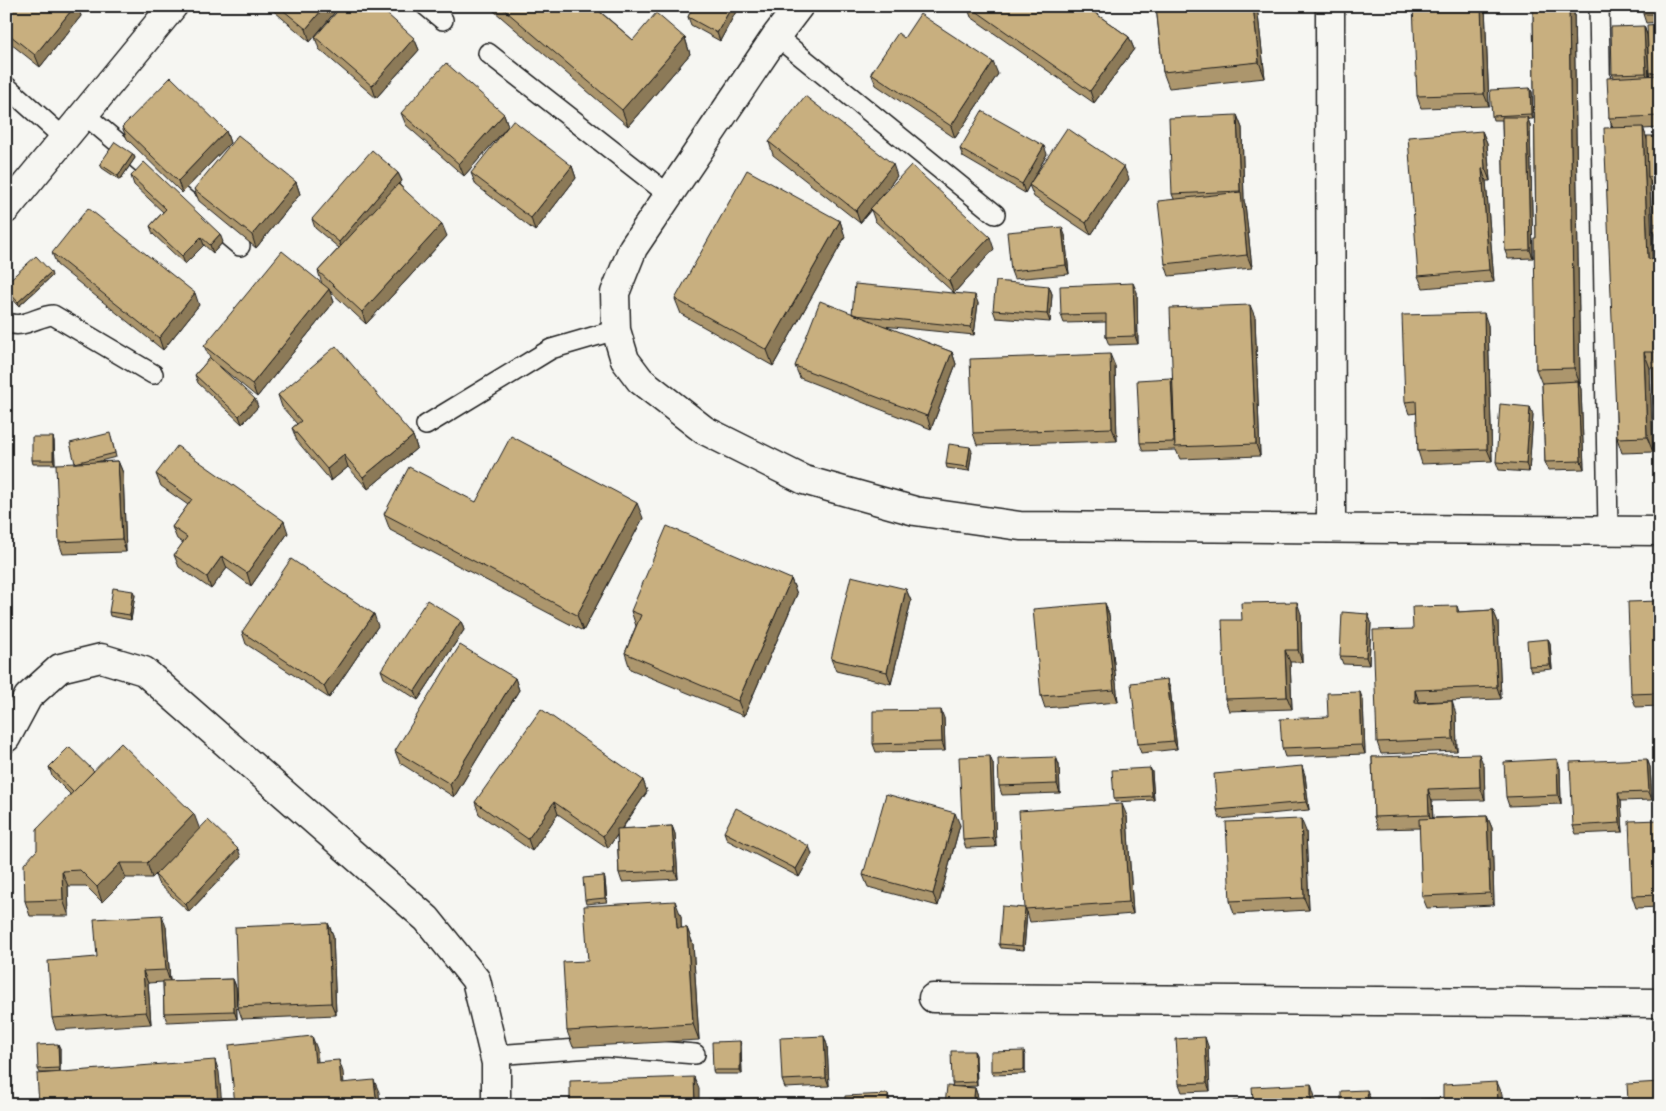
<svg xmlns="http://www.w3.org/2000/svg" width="1666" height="1111" font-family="Dekko,sans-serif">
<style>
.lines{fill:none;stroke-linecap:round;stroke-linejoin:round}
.service-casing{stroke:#1c1c1c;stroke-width:22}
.minor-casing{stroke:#1c1c1c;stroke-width:31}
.service{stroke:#f6f6f2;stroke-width:19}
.minor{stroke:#f6f6f2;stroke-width:28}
.wall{fill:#ac966d;stroke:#1c1c1c}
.shaded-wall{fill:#8c7a59;stroke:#1c1c1c}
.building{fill:#c8af7f;stroke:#1c1c1c}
</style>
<rect width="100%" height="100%" fill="#f6f6f2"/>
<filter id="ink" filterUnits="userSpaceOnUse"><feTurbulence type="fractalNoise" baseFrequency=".02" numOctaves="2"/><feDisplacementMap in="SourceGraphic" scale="10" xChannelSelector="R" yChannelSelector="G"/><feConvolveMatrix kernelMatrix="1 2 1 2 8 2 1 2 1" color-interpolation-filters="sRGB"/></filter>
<g filter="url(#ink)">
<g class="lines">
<defs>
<path id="service" d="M426,6l17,14
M1599,6l9,524
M776,36l219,178
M488,53l181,142
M6,86l59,53
M84,114l156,132
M6,322c17,8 31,-6 47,-7l100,59
M426,425l125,-76 65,-19
M494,1055l111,-8 90,7"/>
<path id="minor" d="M799,6l-23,30 -143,212 -18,45 1,37 9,30 15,20 64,50 100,50 111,31 105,15 640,5
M1330,6l1,522
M6,209l167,-203
M6,738l22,-41 32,-29 41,-10 43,13 283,248 49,61 20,83v42
M933,998l727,5"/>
</defs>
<use href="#service" class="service-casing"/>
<use href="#minor" class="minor-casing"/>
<use href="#service" class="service"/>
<use href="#minor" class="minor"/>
</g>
<path class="wall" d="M6,6h72l3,10 -41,51 -34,-27z
M268,6h72l-30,36z
M492,6h106l-2,2 37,32 52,-2 5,16 -62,72 -134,-115z
M693,6h46l-19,35 -29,-16 -3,-8z
M967,6h118l44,31 5,12 -40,54 -123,-86z
M1156,6h101l8,72 -96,10 -6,-16z
M1485,6l4,100 -68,2 -4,-12z
M1533,6h41l6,378h-1l2,5 3,80 -36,1 -3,-8 -3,-78 -6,-15v-131z
M1660,6v16l-14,1 -3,-9z
M1660,24v104l-17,1 5,11 12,-4v49h-9l-1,-4 3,78h2l-1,-33v-2l6,-37v252l-1,-27h-2l-3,-8 -1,-36h-3l3,84 -31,1 -5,-15 -4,-310 -4,-10 5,-41 -2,-3 32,-48 3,9 1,41h2l-1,-3z
M315,37l99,1 5,12 -43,48 -57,-49z
M904,38l94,36 -43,64 -79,-53 -5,-12z
M1530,88l2,4 1,27h-5l2,6 3,133 -25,1 -3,-8 -3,-131h-9l-1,-4z
M401,113l103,1 4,12 -44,50 -58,-51z
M1237,115l5,13 2,73 1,3 7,64 -83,8 -4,-12 9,-65 -2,-5z
M122,127l104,4 4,12 -48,50 -55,-54z
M1482,131l5,12 3,38h-4l8,101 -71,6 -5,-12z
M769,142l128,34 -20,26 117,47 -40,44 24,10 -4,32 -91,-9 69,26 4,12 -25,65 -131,-51 -5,-12 57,-52 102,-21 -79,-72 -4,-11 -11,13 -87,-68z
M960,149l87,5 -15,26 97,-1 -38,56 -57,-38 -5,-12 -4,8 -62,-36z
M133,154l2,4 -15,22 -18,-12 -2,-4z
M572,166l4,12 -41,53 -59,-46 -5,-12z
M398,173l4,8 -3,3 48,52 -81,88 -36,-33 4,11 -77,95 -40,-33 41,43 -16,17 -44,-41 -3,-8 15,-17 -6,-12 118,-62 -4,-13 21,-23 -24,-20 -3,-9z
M131,176l92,66 -10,11 -9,-8 -19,19 -32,-30 -3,-8 13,-14 -29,-27z
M296,182l4,12 -44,54 -57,-47 -5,-12z
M840,221l5,16 -72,129 -92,-52 -6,-15z
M1065,235l4,39 -55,5 -3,-8z
M52,253l147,52 -36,45 -106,-85z
M52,276l-33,30 -13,-14v-9z
M1049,286l3,8 -2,28 -54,-4 -3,-8z
M1137,292l1,52 -29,1 -3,-8v-15l-42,1 -3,-8z
M1255,317l5,139 -80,3 -4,-9 -33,1 -3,-8 33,-60z
M1488,325l4,136 -70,3 -4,-13 -1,-38 -8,1 -4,-12z
M1115,366l2,75 -140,4 -4,-12z
M278,395l135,41 4,12 -49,41 -20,-22 -17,14 -34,-40 -5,-13 5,-4 -15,-17z
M1530,407l3,8 -4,57 -30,-2 -3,-8z
M53,437l1,4 1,23h-22l-1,-4z
M111,437l5,20 -20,5 22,-1 5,12 3,79 -63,2 -4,-12 17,-79z
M972,451l-3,20 -22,-3 -1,-4z
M156,474l132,59 -37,53 -24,-18 -16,21 -32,-22 -5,-12 9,-12 -6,-4 -5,-12 16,-22 -27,-19z
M476,502l167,16 -60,113 -193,-101 -6,-16z
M791,579l6,15 -53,122 -114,-47 -5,-16 11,-27 -5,-15z
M906,589l5,12 -20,83 -55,-13 -5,-12z
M135,595l-4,25 -21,-4 -1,-4z
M1660,601v105l-24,1 -5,-13z
M1105,603l4,12 9,87 -73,6 -4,-12z
M1457,606l2,6 34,-2 5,12 3,77 -82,3v1l37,11 1,37 -76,3 -4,-12 36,-113z
M1301,614l1,48h-12l2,47 -63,2 -4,-12 17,-79z
M1368,614l3,8 -2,43 -26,-1 -3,-8z
M461,621l3,9 -46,70 -34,-22 -3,-8z
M378,626l-49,72 -83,-54 -4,-12z
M1548,639l2,4 2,26 -21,2 -2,-5z
M515,678l4,12 -65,107 -54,-34 -5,-12z
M1170,688l7,61 -36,4 -3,-9z
M1363,700l2,54 -80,3 -3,-9 46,-31z
M944,718l1,33 -69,1 -3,-8z
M1056,757l3,8 1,28 -58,2 -3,-9z
M1372,757l112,9 1,34 -53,1 1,17 54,-2 5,12 2,77 -67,3 -5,-12 -2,-68 -42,1 -4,-12z
M1647,759l3,8 2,33 -31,1 2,31 -47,2 -3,-8z
M993,764l3,83 -30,1 -3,-8z
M49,767l45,4 105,58 42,28 -52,55 -31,-29 -3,-8 2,-2 -5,5h-26l-24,24 -16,-16h-18l1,30h-39l-5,-15 12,-51 33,-56 -18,-18z
M1150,768l2,4 2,28 -39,2 -1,-4z
M1560,768l1,36 -52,2 -3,-9z
M1305,775l4,35 -89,9 -3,-9z
M643,780l4,12 -25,37 50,-3 3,8 3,45 -56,3 -3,-9 -2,-38 -9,13 -50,-34 -26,37 -53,-37 -4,-12z
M1127,816l6,98 -103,8 -3,-10 -3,38 -23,-2 -2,-4 26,-36z
M1660,820v87l-24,1 -4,-12z
M960,825l-22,81 -70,-19 -5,-12z
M1306,831l3,79 -75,4 -4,-13z
M724,832l88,22 -13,23 -72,-37z
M604,876l1,4 2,22 -21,2 -1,-4z
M681,916v12h6l6,16 6,96 -126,7 -6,-16 21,-70z
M328,923l5,12 3,80 -94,4 -4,-12z
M166,927l4,54 63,-2 3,8 1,32 -70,3 -3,-9 -1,-31 -15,1 3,41 -95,6 -4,-12 45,-61z
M824,1036l3,9 2,41 -44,2 -3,-8z
M741,1045l1,29h-28l-1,-4z
M1208,1046l2,45 -28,1 -3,-8z
M60,1048v24h159l-179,1 -2,-4z
M974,1051l2,4 1,31 -22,1 20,1 3,9 -25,-10 -1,-4z
M1025,1055v19l-32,1 -2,-4z"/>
<path class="shaded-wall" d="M75,6h3l3,10 -41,51 -5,-12z
M325,6h15l-30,36 -4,-13z
M732,6h7l-19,35 -3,-8z
M1253,6h4l8,72 -6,-16z
M1481,6h4l4,100 -5,-12z
M1569,6h5l6,378 -6,-16z
M1644,26l3,9 2,46 -3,-8z
M1129,37l5,12 -40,54 -4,-12z
M414,38l5,12 -43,48 -4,-12z
M685,38l5,16 -62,72 -6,-16z
M993,62l5,12 -43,64 -4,-12z
M1530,88l2,4 1,27 -2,-5z
M504,114l4,12 -44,50 -5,-12z
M1237,115l5,13 2,73 1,3 7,64 -5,-13 -6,-60 -1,-4z
M1527,117l3,8 3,133 -3,-8z
M1643,127l5,15v35l2,4 3,93 -5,-15z
M226,131l4,12 -48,50 -4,-12z
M1482,131l5,12 3,38 -5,-13z
M1044,146l3,8 -22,39 -3,-9z
M133,154l2,4 -15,22 -2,-4z
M893,164l4,12 -37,47 -4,-12z
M572,166l4,12 -41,53 -4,-13z
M1124,167l5,12 -38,56 -5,-12z
M1482,169l4,12 8,101 -5,-12z
M398,173l4,8 -60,69 -3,-8z
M296,182l4,12 -44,54 -4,-13z
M840,221l5,16 -72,129 -6,-16z
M442,224l5,12 -81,88 -4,-12z
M1062,227l3,8 4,39 -3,-9z
M220,234l3,8 -10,11 -3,-8z
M201,237l3,8 -19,19 -3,-8z
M990,237l4,12 -40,44 -5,-12z
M51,272l1,4 -33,30 -1,-4z
M1133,283l4,9 1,52 -3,-8z
M1049,286l3,8 -2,28 -3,-8z
M329,289l5,13 -77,95 -5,-13z
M195,293l4,12 -36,45 -4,-12z
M975,295l3,8 -4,32 -3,-8z
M1250,305l5,12 5,139 -4,-12z
M1484,313l4,12 4,136 -5,-12z
M952,352l4,12 -25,65 -4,-13z
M1644,352l6,16 3,84 -6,-15z
M1110,354l5,12 2,75 -5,-13z
M1171,378l3,9 2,60 -2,-5z
M1578,381l3,8 3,80 -3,-8z
M255,399l3,8 -16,17 -3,-8z
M1530,407l3,8 -4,57 -3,-8z
M413,436l4,12 -49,41 -5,-12z
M53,437l1,4 1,23 -2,-4z
M970,447l2,4 -3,20 -2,-4z
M344,455l4,12 -17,14 -4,-12z
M118,461l5,12 3,79 -4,-13z
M637,503l6,15 -60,113 -6,-16z
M284,521l4,12 -37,53 -4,-13z
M222,556l5,12 -16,21 -4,-12z
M791,579l6,15 -53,122 -6,-15z
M906,589l5,12 -20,83 -4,-12z
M133,591l2,4 -4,25 -1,-5z
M1297,602l4,12 1,48 -4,-12z
M1105,603l4,12 9,87 -4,-12z
M1493,610l5,12 3,77 -4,-12z
M374,614l4,12 -49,72 -5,-12z
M1368,614l3,8 -2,43 -3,-8z
M461,621l3,9 -46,70 -3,-9z
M1548,639l2,4 2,26 -2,-4z
M1285,650l5,12 2,47 -5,-12z
M515,678l4,12 -65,107 -4,-13z
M1167,679l3,9 7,61 -3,-8z
M1415,690l4,12v13l-4,-12z
M1360,692l3,8 2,54 -3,-9z
M1452,701l4,13 1,37 -4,-12z
M941,710l3,8 1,33 -3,-9z
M1479,754l5,12 1,34 -5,-13z
M990,756l3,8 3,83 -3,-9z
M1056,757l3,8 1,28 -3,-9z
M1557,759l3,9 1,36 -3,-9z
M1647,759l3,8 2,33 -3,-8z
M1302,766l3,9 4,35 -3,-8z
M1150,768l2,4 2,28 -2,-4z
M643,780l4,12 -39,56 -5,-12z
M1428,789l4,12 1,26 -4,-12z
M1618,793l3,8 2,31 -3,-9z
M554,802l4,12 -26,37 -4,-12z
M1122,804l5,12 6,98 -4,-12z
M955,813l5,12 -22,81 -5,-12z
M194,814l6,16 -48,48 -5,-15z
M1487,816l5,12 2,77 -4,-12z
M1301,819l5,12 3,79 -5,-12z
M672,826l3,8 3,45 -3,-8z
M809,846l3,8 -13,23 -3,-8z
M238,849l3,8 -52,55 -3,-8z
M120,863l6,15 -24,24 -5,-15z
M62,871l6,15 1,30 -6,-16z
M604,876l1,4 2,22 -2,-4z
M675,901l6,15 1,28 -5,-16z
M1025,908l2,4 -3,38 -2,-4z
M162,915l4,12 4,55 -4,-12z
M328,923l5,12 3,80 -5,-12z
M687,928l6,16 6,96 -6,-16z
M143,971l5,12 3,41 -5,-12z
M233,979l3,8 1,32 -3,-8z
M312,1036l5,13 2,25 -4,-12z
M824,1036l3,9 2,41 -3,-8z
M1205,1037l3,9 2,45 -3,-8z
M740,1041l1,4 1,29 -2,-4z
M58,1044l2,4v24l-1,-4z
M974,1051l2,4 1,31 -1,-4z
M1024,1051l1,4v19l-1,-4z
M215,1060l4,12 3,33h-4z
M339,1060l4,12 2,24 -4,-13z
M694,1077l5,12v16h-4z
M374,1080l5,12 1,13h-3z
M1497,1082l5,12v11h-4z
M1311,1084l4,13v8h-4z
M975,1088l3,9 -1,8h-4z
M1367,1090l3,8v7h-2z
M888,1094l3,11h-3z"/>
<path class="building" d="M6,6h69l-40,49 -29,-23z
M278,6h47l-19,23z
M342,6h36l36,32 -42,48 -57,-49z
M500,6h93l40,34 23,-27 29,25 -63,72z
M693,6h39l-15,27 -29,-16z
M969,6h116l44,31 -39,54z
M1156,6h97l6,56 -96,10z
M1413,6h68l3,88 -67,2z
M1533,6h36l5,362 -38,1 -2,-131h2z
M1643,6h17v8h-17z
M920,14l73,48 -42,64 -80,-53 27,-40 6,5z
M1660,24v48l-11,1 -2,-48z
M1644,26l2,47 -34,1 -1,-47z
M446,63l58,51 -45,50 -58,-51z
M1660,75v41l-51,2 -2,-40z
M171,77l55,54 -48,50 -56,-54z
M1530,88l1,26 -39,2 -2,-26z
M805,96l88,68 -37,47 -87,-69z
M982,111l62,35 -22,38 -62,-35z
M1237,115l3,76 -68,3 -3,-76z
M1502,117h25l3,133 -25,1z
M513,120l59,46 -41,52 -60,-45z
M1643,127l5,132 12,-1v94h-16l3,85 -30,1 -13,-310z
M1067,128l57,39 -38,56 -57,-38z
M1482,131l3,37 -3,1 7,101 -71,6 -10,-139z
M238,135l58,47 -44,53 -58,-46z
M1647,136h13v40l-12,1z
M115,142l18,12 -15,22 -18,-12z
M372,150l26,23 -59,69 -27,-23z
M144,162l76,72 -10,11 -9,-8 -19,19 -32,-30 16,-17 -35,-33z
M911,165l79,72 -41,44 -79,-72z
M747,170l93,51 -73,129 -92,-51z
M398,184l44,40 -80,88 -44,-41z
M1652,187h8v36l-6,1z
M1241,192l6,63 -82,9 -7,-63z
M88,208l107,85 -36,45 -107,-85z
M1654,226h6v32l-5,1z
M1062,227l4,38 -55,6 -4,-39z
M282,251l47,38 -77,95 -48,-38z
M36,256l15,16 -33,30 -12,-13v-6z
M996,281l53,5 -2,28 -54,-4z
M1133,283l2,53 -29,1v-23l-45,1 -1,-29z
M855,284l120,11 -4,32 -116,-12 -3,-1z
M820,301l132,51 -25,64 -132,-50z
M1250,305l6,139 -81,3 -5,-139z
M1484,313l3,136 -69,2 -2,-50 -11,1 -3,-87z
M336,346l77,90 -50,41 -19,-22 -17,14 -35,-41 9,-7 -23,-26z
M1110,354l2,74 -139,5 -3,-74z
M210,358l45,41 -16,17 -44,-41z
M1652,362h8v42h-6z
M1171,378l3,64 -34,1 -3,-63z
M1578,381l3,80 -36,1 -3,-79z
M1500,404l30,3 -4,57 -30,-2z
M110,433l5,20 -40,10 -5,-20z
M511,436l126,67 -60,112 -193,-101 25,-47 67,35z
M32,437h21v23h-21z
M949,444l21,3 -3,20 -21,-3z
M177,446l107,75 -37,52 -25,-17 -15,21 -33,-22 13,-18 -15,-10 20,-28 -36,-25z
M118,461l4,78 -63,3 -3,-78z
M667,526l124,53 -53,122 -113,-48 16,-38 -10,-4z
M291,559l83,55 -50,72 -82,-54z
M851,576l55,13 -19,83 -56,-13z
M113,588l20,3 -3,24 -21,-3z
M427,600l34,21 -46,70 -34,-21z
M1660,601v92l-29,1 -3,-92z
M1297,602l1,48h-13l2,47 -62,2 -3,-79h20l-1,-17z
M1105,603l9,87 -73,6 -8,-87z
M1457,606v6l36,-2 4,77 -82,3v13l37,-2 1,38 -76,3 -4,-112 40,-1 -1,-22z
M1342,612l26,2 -2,43 -26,-1z
M1548,639l2,26 -21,1 -2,-25z
M460,645l55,33 -65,106 -55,-33z
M1167,679l7,62 -36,3 -7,-61z
M1360,692l2,53 -80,3 -2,-29 48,-2 -1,-24z
M541,709l102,71 -40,56 -49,-34 -26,37 -53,-37z
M941,710l1,32 -69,2v-33z
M1657,724h3v28h-3z
M121,743l73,71 -47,49h-27l-23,24 -17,-17 -18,1 1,29 -38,1 -1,-37 13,-14v-21z
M69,747l25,24 -21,21 -24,-25z
M1479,754l1,33 -52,2 1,26 -55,2 -2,-60z
M990,756l3,82 -30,2 -4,-83z
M1056,757l1,27 -58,2 -1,-27z
M1557,759l1,36 -52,2 -2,-35z
M1647,759l2,33 -31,1 2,30 -47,3 -3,-64z
M1302,766l4,36 -89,8 -3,-36z
M1150,768l2,28 -38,2 -2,-28z
M886,794l69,19 -22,81 -70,-19z
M1122,804l7,98 -104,7 -6,-98z
M736,808l73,38 -13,23 -72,-37z
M1487,816l3,77 -68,3 -3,-77z
M1301,819l3,79 -74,3 -4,-79z
M208,820l30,29 -52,55 -31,-29z
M1660,820v75l-28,1 -3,-75z
M672,826l3,45 -56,2 -2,-44z
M604,876l1,22 -20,2 -2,-22z
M675,901l2,27h10l6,96 -126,7 -4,-69 25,-1 -4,-55z
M1002,906l23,2 -3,38 -23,-2z
M162,915l4,55 -23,1 3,41 -94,6 -4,-57 49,-4 -3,-38z
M328,923l3,80 -93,4 -3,-80z
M233,979l1,32 -70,2 -1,-32z
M312,1036l3,26 24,-2 2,23 33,-3 3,25h-142l-6,-60z
M824,1036l2,42 -44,2 -2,-42z
M1205,1037l2,46 -28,1 -3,-45z
M740,1041v29h-27l-1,-28z
M58,1044l1,24 -21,1 -1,-24z
M951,1051h23l2,31 -24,1z
M1024,1051v19l-33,1v-19z
M215,1060l3,45h-179l-2,-31z
M694,1077l1,28h-125v-24z
M1497,1082l1,23h-77l-1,-6 23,-1v-13z
M1660,1082v23h-52v-2l20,-2 -1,-17z
M1311,1084v21h-78v-4l20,-1 -1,-13z
M947,1086l28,2 -2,17h-28z
M1367,1090l1,15h-27v-14z
M888,1094v11h-43v-9z
M759,1098v7h-51v-6z"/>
</g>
<rect width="1666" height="1111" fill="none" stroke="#f6f6f2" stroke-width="25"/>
<rect x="12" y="12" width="1641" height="1086" fill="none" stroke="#1c1c1c" stroke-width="2" filter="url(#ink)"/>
</svg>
